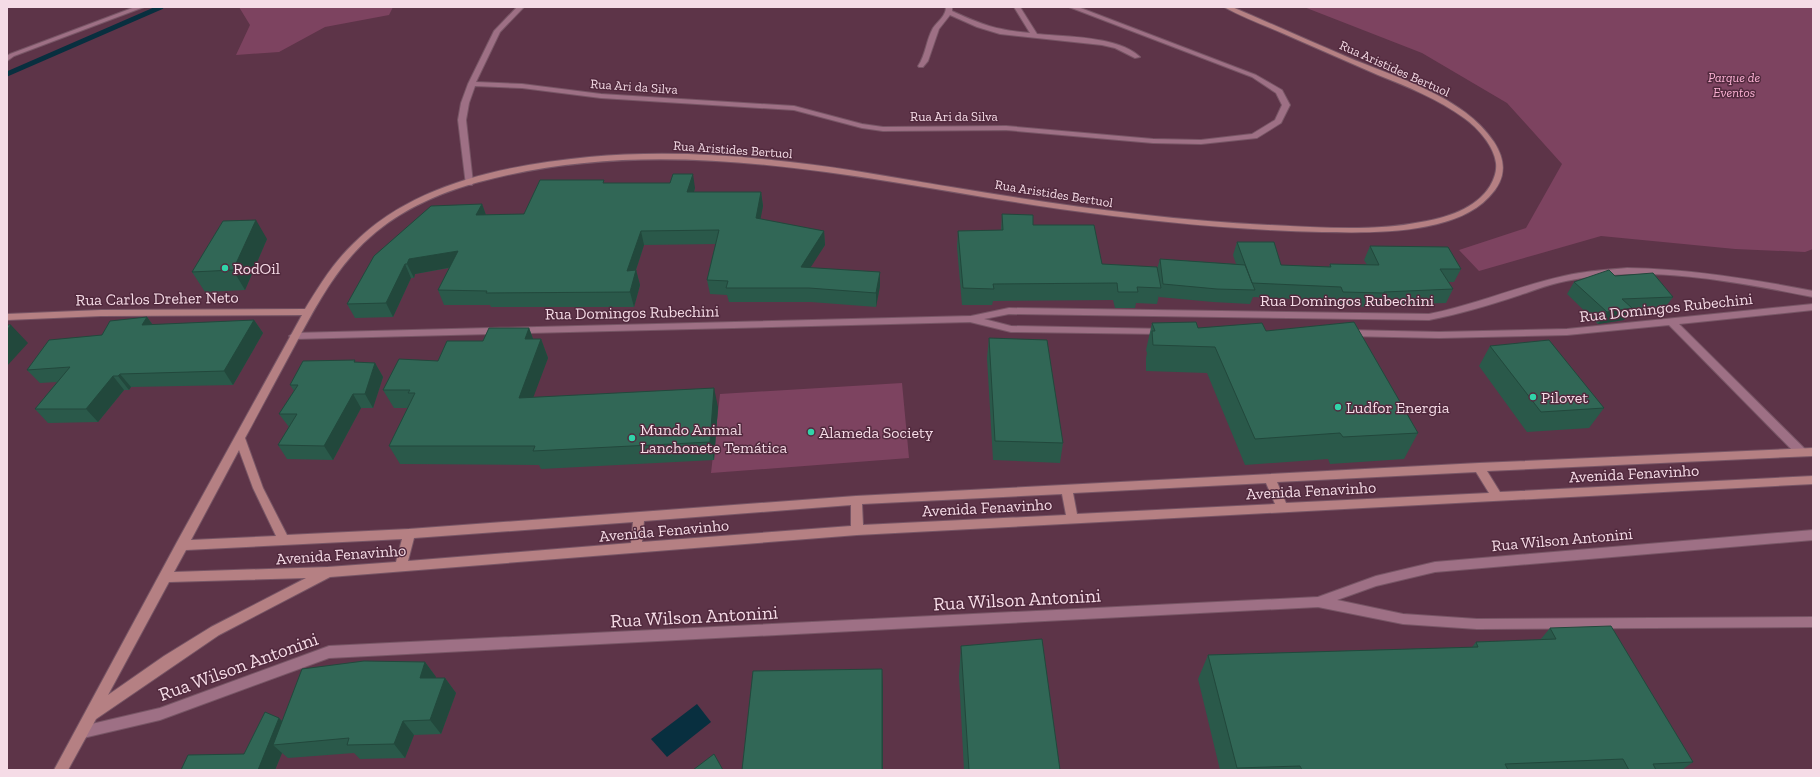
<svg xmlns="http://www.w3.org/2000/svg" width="1820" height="777" font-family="'Zilla Slab',serif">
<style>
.green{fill:#7d4360}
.water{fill:#082f3f}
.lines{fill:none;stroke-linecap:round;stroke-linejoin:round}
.stream{stroke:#082f3f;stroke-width:5}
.street-casing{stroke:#775565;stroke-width:2}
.secondary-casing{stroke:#775565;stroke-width:2}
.street{fill:#9e7085;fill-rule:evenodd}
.secondary{fill:#b58083;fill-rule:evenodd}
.wall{fill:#2a594a}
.shaded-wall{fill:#22483c}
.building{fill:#316756;stroke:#22483c}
.poi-dot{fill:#31d4a9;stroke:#522a3e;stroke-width:1.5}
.labels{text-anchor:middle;stroke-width:3;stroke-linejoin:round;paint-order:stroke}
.far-street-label{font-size:13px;fill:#f5dbe6;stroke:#522a3e}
.far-park-label{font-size:13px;font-style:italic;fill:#fcb2d4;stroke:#522a3e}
.poi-label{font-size:16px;fill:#f5dbe6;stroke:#522a3e;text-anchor:start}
.street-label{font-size:16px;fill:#f5dbe6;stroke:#522a3e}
.near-street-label{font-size:19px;fill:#f5dbe6;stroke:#522a3e}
</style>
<rect width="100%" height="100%" fill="#5d3448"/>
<path class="green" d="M239,7h154l-4,8 -64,12 -46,25 -43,3 14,-30z
M1304,7h509v242l-8,3 -70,-3 -134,-13 -122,35 -20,-21 67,-22 36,-64 -55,-61 -85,-50z
M902,383l7,75 -198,15 9,-79z"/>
<path class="water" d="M697,704l14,18 -44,35 -16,-18z"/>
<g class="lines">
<path class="stream" d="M7,74l154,-67"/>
<defs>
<path id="street" d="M135,7h9l-130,49 -7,5v-5l3,-2z
M517,7h7l-24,25 -24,50 46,2 79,10 193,12 68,18 21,3 123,-1 147,13 48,1 51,-6 23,-14 7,-15 -6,-12 -24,-16 -183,-70h9l178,68 26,15 8,15 -9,18 -24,15 -56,6 -48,-1 -147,-13 -123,1 -21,-3 -68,-18 -193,-12 -79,-10 -47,-2 -6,17 -3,17 7,63 -1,2h-6l-8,-65 3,-17 7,-19 26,-53z
M946,7h6v4c30,14 45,19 78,22l-16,-26h6l17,27c30,3 81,2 103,23l-5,1 -20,-10 -13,-3 -102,-11 -23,-7 -27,-12 -11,14 -11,32 -5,6h-4l-1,-1c8,-11 8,-26 15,-38 5,-7 13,-12 13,-21z
M1627,268c63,1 124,11 186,23v6c-81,-16 -165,-33 -247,-16 -16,3 -31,9 -46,14 -30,10 -60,19 -91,25l-420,-6 -25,5 27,7 155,3 2,2 -2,2 -3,1 -152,-2 -41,-10 -676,17 -5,-3 5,-3 677,-17 38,-8 420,6c46,-9 89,-28 135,-38 21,-5 42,-6 63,-8z
M1813,304v6l-134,14 127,126 1,3 -1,3h-8l-129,-131 -102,10 -128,3 -92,-2 -5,-3 5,-3 92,2 128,-3z
M1813,530v10l-378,32 -59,14 -39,14 66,14 74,5 336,-2v10l-336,2 -74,-5 -85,-17 -989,51 -169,62 -77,18 -5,-1 -2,-5 2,-5 5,-1 77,-18 169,-62 989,-49 58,-21 59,-14z"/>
<path id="secondary" d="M1224,7h8c38,16 75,33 113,49 49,21 119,40 149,86 13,20 12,38 -5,55 -35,38 -119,36 -167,35 -88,-2 -175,-11 -262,-23 -187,-27 -377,-77 -565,-31 -43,10 -85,26 -119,54 -37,30 -59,72 -81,113 -17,31 -33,62 -50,93l18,50 24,47 122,-6 447,-33 623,-33 334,-15v8l-326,15 13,21 313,-16v8l-956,51 -527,42 -111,58 -123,84 -28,51h-14l123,-228 125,-227 -201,1 -94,4v-6l94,-4 204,-1c14,-23 28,-46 48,-65 60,-61 154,-79 236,-87 67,-6 135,-3 201,5 56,6 111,17 167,26 103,17 207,32 311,37 50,2 103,7 153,-3 24,-4 55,-13 69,-36 4,-7 7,-15 6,-23 -2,-17 -18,-35 -32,-45 -26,-19 -56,-31 -86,-43 -32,-14 -64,-28 -96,-42 -19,-8 -40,-16 -58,-26zM239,450l14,38 23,48 -85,4zM1476,472l13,21 -203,10 -9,-21zM1266,483l9,21 -198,10 -4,-21zM1062,494l4,21 -203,10 -1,-21zM851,505v21l-209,16 2,-21zM633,522l-2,21 -223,18 6,-23zM402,539l-6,23 -68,5 -154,5 12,-22zM306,578l-95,49 -47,29 -56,39 61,-113z"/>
</defs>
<use href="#street" class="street-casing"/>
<use href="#secondary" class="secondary-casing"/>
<use href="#street" class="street"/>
<use href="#secondary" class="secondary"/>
</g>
<path class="wall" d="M605,183l90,5 -1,4h67l2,14 -3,13 64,12 1,14 -15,22 70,19 -4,21 -65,-5h-82l-2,-7 -17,-1 -3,-14 9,-36 -72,1 -8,25 4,15 -6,22h-143l-1,-2h-46l-6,-15 11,-22 -34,6 -1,4h-3l-18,39 -38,1 -8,-14 135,-100 4,11 38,-1z
M1002,214l31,11 69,39 55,5 3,-10 76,5 -3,-9 4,-13 44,23 48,2 1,-3 37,1 -3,-5 6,-14 91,23 -7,13h-6l5,7 -7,14 -67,2 -1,2 -40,-1 -3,-5 -82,-4 -3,7 -37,-2 -54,-5v-2l-2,9 -21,-1 -1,5h-20l-2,-8 -120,1 -1,4h-30l-5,-58 1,-16 43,-1z
M267,239l-22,51 -40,2 -13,-20z
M1615,276l58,21 -9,12 -33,2 -7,9 -26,4 -31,-30 7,-12z
M147,317l6,8 101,-5 9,13 -30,52 -102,2 -2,3h-5l-26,32 -50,1 -13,-14 22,-27 -17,1 -13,-13 75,-35z
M1152,323l46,5 68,3 152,102 -14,26 -74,5 -2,-5 -83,6 -38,-92 -61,-2v-13l1,-5 -1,-3z
M529,328l4,11h8l7,19 -15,39 185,10 -4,53 -173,9 -2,-4 -139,-1 -11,-18 19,-38h-14l-11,-18 100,-49z
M989,338l74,105 -3,20 -67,-3 -6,-102z
M1490,346l114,62 -15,20 -62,4 -48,-66z
M356,362l19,1 8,14 -10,31h-12l-28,52 -46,-1 -9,-14 11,-18 -10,-13 15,-23 -4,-6z
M1550,628l143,134 -11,8h-462l-22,-91 10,-24 264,-8 4,-5 64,-2z
M961,646l99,124h-96l-5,-94z
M425,662l11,15 -1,1h10l11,15 -15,41 -27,1 -9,23 -45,1 -6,-6 -66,5 -6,-5 -7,17h-94l63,-16 35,-36 3,3z"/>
<path class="shaded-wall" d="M693,174l2,14 -5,18 -3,-14z
M761,192l2,14 -5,26 -2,-14z
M482,204l5,14 -11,-3z
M256,220l11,19 -22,51 -12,-20z
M641,231l3,14 -13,40 -4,-14z
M824,231l1,14 -23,36 -1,-14z
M458,251l5,14 -48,9 -1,4 -7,-14 2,-5z
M405,264l6,14 -18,39 -7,-14z
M636,270l4,15 -6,22 -4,-15z
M880,272v14l-4,21v-14z
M1632,308l-8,12 -26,4 9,-12z
M147,317l10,14 -15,-6z
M254,320l9,13 -30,52 -9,-14z
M11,325l17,18 -21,23v-36z
M529,328l7,19 -11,-8z
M541,339l7,19 -22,59 -7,-19z
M375,363l8,14 -10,31 -8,-14z
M120,374l11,13 -2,3 -11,-14z
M113,376l11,14 -26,32 -12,-13z
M714,388l4,19 -4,53 -4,-18z
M353,394l8,14 -28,52 -9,-14z
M425,662l11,15 -6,15 -10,-14z
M882,669l1,18v83h-1z
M445,678l11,15 -15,41 -11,-14z
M279,718l11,11 -17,16 9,8 -7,17h-17z
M403,721l11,14 -9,23 -11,-14z"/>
<path class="building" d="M673,174h20l-6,18h74l-5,26 68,13 -23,36 79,5 -4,21 -67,-5h-83l2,-7 -21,-1 12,-50 -78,1 -14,40 9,-1 -6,22 -144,1 1,-2 -49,-1 20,-39 -49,8 -2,5h-2l-19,39 -39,1 27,-48 57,-50 51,-2 -6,11 48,-1 16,-34h64l-1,3h67z
M1002,214l31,1v10h61l8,39 55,3 4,21 -24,-1 1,5h-20l-1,-9 -124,1 1,5 -31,-1 -5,-57 45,-1z
M256,220l-23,50 -41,2 31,-51z
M1237,242h37l7,23 50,2 -1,-3 49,1 -9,-19 78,1 13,22h-21l13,20 -69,3v1l-41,-1 -2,-5 -89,-4z
M1160,259l85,6 10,25 -38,-1 -54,-5z
M1609,270l6,6 38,-3 20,24 -51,2 10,9 -25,4 -33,-30z
M147,317l-5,8 112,-5 -30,51 -104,3 -2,2h-5l-27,33h-51l35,-42 -43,3 22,-30 53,-5 8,-14z
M1196,322l2,6 64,-5 4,8 88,-9 64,111 -75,4 -3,-4 -85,6 -40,-92 -62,-2 -1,-14h3l-3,-8z
M7,325h4l-4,5z
M489,328h40l-4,11h16l-22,59 195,-10 -4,54 -177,9 2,-5h-146l26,-53h-7l2,-3h-27l16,-31 39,2 9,-20h36z
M989,338l58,2 16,103 -68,-2z
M1549,340l55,68 -63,4 -51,-66z
M355,360l-1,2 21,1 -10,31h-12l-29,52 -46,-1 19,-31h-18l19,-29h-8l13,-24z
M1611,626l82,136 -40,2 3,6h-27l-6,-11 -118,5 3,6h-206l-2,-4 -63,2 -29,-113 270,-8 -2,-5 80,-3 -6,-11z
M1042,639l18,131h-91l-8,-124z
M364,661l61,1 -5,16h25l-15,42 -27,1 -9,23 -47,1 2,-7 -76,7 29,-76z
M882,669v101h-140l11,-99z
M265,712l14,6 -21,52h-77l7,-15 56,-1z
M714,754l9,16h-30z"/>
<g class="poi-dot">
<circle cx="225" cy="268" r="4"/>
<circle cx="1533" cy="397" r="4"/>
<circle cx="1338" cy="407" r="4"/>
<circle cx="811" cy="432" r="4"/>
<circle cx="632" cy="438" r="4"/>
</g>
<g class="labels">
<g class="far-street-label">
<text transform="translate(1395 68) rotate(24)" y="5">Rua Aristides Bertuol</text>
<text transform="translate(634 86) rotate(4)" y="5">Rua Ari da Silva</text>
<text x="954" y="121">Rua Ari da Silva</text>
<text transform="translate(733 149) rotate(4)" y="5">Rua Aristides Bertuol</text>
<text transform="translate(1054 193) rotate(9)" y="5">Rua Aristides Bertuol</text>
</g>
<g class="far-park-label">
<text x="1734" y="82">Parque de<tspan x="1734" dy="15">Eventos</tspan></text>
</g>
<g class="poi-label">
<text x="233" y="274">RodOil</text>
<text x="1541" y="403">Pilovet</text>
<text x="1346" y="413">Ludfor Energia</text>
<text x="640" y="435">Mundo Animal<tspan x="640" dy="18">Lanchonete Temática</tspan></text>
<text x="819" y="438">Alameda Society</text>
</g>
<g class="street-label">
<text transform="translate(157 298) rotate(-1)" y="6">Rua Carlos Dreher Neto</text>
<text x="1347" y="306">Rua Domingos Rubechini</text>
<text transform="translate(1666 307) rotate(-6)" y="6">Rua Domingos Rubechini</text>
<text transform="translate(632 312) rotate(-1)" y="6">Rua Domingos Rubechini</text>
<text transform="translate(1634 473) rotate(-3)" y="6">Avenida Fenavinho</text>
<text transform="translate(1311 490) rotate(-3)" y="6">Avenida Fenavinho</text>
<text transform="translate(987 507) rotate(-3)" y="6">Avenida Fenavinho</text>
<text transform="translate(664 530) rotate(-5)" y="6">Avenida Fenavinho</text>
<text transform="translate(1562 539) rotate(-5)" y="6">Rua Wilson Antonini</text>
<text transform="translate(341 554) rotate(-4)" y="6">Avenida Fenavinho</text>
</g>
<g class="near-street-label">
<text transform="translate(1017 599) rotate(-3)" y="7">Rua Wilson Antonini</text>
<text transform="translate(694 616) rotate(-3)" y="7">Rua Wilson Antonini</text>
<text transform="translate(238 666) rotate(-20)" y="7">Rua Wilson Antonini</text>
</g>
</g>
<rect width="1820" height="777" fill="none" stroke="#f5dbe6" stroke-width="16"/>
</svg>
